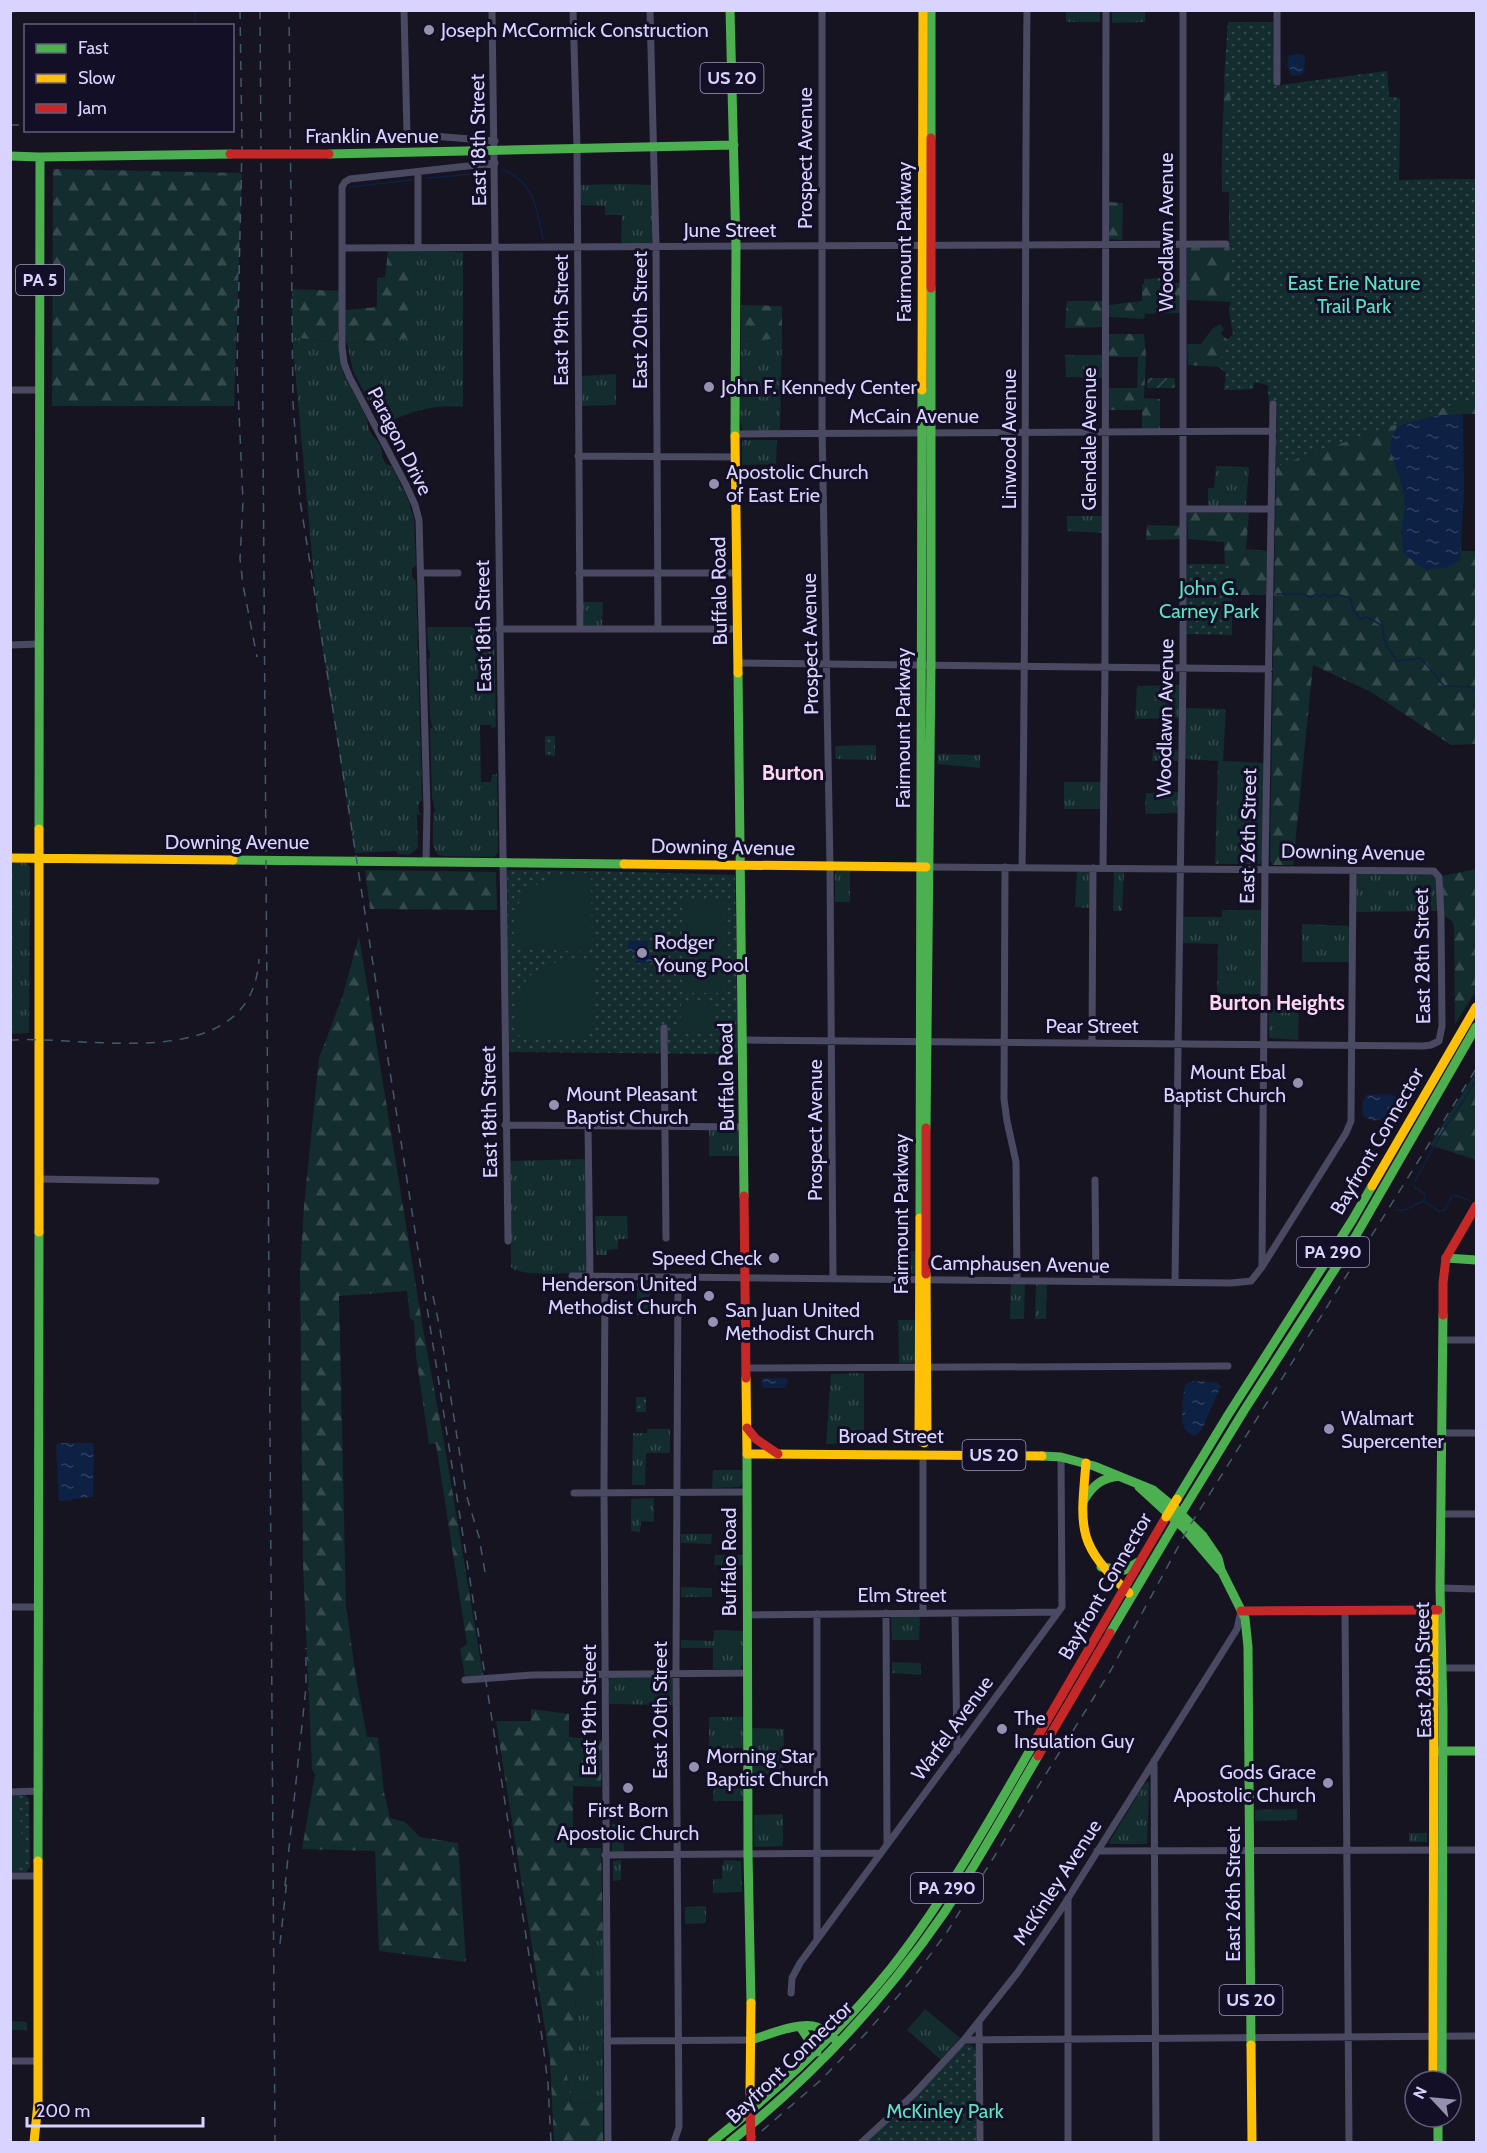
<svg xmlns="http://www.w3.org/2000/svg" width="1487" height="2153" font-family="Cabin,sans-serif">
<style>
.grass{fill:url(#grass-tufts)}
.forest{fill:url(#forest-firs)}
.park{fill:url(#park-dots)}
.garden{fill:url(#garden-furrows)}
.pitch{fill:#132c2d}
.water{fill:url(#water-ripples)}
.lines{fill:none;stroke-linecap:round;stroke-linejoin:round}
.stream{stroke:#0d2144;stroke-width:1.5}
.street{stroke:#4a4962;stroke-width:7}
.fast{stroke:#4caf50;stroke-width:9}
.slow{stroke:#ffc107;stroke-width:9}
.jam{stroke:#c62828;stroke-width:9}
.rail{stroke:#43596b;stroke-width:1.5;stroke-dasharray:9 8;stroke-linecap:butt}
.fast-bridge{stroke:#4caf50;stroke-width:9}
.slow-bridge{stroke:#ffc107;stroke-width:9}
.jam-bridge{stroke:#c62828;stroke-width:9}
.poi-dot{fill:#9591b1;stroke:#130f26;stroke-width:2}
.labels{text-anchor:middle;stroke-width:6;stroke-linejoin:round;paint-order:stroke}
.shield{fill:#130f26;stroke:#9e99be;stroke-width:1.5}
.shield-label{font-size:18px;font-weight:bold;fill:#d9d4ff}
.poi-label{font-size:20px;fill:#d9d4ff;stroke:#130f26;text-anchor:start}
.street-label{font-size:20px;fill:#d9d4ff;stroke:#130f26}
.park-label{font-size:20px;fill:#5fe0c0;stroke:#130f26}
.neighbourhood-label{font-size:21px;font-weight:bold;fill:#ffd6f0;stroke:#130f26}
</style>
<defs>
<pattern id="grass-tufts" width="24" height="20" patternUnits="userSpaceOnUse" patternTransform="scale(1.5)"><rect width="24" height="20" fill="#132c2d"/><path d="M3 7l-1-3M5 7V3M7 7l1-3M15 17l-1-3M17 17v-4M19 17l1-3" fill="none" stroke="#354a4c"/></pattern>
<pattern id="forest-firs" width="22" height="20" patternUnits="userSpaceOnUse" patternTransform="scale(1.5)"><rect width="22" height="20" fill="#132c2d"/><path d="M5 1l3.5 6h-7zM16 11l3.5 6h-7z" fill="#354a4c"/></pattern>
<pattern id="park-dots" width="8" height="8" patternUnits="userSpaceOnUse" patternTransform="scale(1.5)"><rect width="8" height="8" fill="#132c2d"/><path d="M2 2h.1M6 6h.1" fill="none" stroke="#354a4c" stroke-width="1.8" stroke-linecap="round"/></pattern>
<pattern id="garden-furrows" width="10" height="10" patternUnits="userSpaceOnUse" patternTransform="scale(1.5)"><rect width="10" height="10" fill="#132c2d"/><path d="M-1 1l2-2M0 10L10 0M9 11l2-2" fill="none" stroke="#354a4c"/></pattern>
<pattern id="water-ripples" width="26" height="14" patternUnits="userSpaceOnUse" patternTransform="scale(1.5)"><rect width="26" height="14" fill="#0d2144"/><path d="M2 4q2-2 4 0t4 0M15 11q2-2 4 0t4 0" fill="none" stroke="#304060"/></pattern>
</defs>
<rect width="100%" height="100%" fill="#161421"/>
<path class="grass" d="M1066,11h34v11h-34z
M1112,11h33v11l-33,1z
M622,184l30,1v58l-31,1 1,-29h-17v-9l-24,-1 -1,-20z
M432,250l31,2v155c-29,-3 -56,5 -82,19l-8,-17 -1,-9h-4l-15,-29 -6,-28 67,-5v-87z
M292,337l46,6 5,30 25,48c-3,14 17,20 14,36l4,7 6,2 17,36 5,17 2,46 -4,4v7l4,6 6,217 -4,6 1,7 4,3 -6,-1 1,34 -9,7 -11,-1 -2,-3 -41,2 -37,-233z
M782,338l-2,93 -38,-1 -2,-12 1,-76z
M1065,355h37v23l-36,-1z
M616,374v31l-35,1v-30z
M742,440h35l-1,24 -34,1z
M1216,466l33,1 -3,39h-38v-18h6z
M1067,516h36v17l-36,-2z
M583,602h20l-1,24 -18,-1z
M427,627h67l2,100 -5,1v-3h-11l1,57h10l1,-7 5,-1 1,79 -4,4 -49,-1 -7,-1 -5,-9v-33l2,-2 -3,-14 -2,-68 2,-2 -2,-9 -2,-58 2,-2v-7l-2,-2z
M1180,685l-1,33 -44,1 2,-33z
M1185,708l41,1 -3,52 41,2 -2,97 -2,4h-45l3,-103 -34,-2z
M876,745v15l-40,-1 -1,-13z
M1153,749l25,1v11h-26z
M938,754l42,1v13l-43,-4z
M1064,782h38v27h-38z
M1178,792v21l-33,1 1,-21z
M10,862h15l5,5 -1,166 -18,1z
M837,870h13v32h-15v-29z
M1077,871h10l3,2v35l-15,-1z
M1114,871h10l-2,40h-9z
M1358,873h73l5,4 2,34 -82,1v-36z
M1222,910h40l-1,84h-44l1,-50 -36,-1v-26h40z
M1302,924l48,2v36h-48z
M1268,999l31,1 -1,40 -29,-2z
M709,1129l30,1v26h-30z
M585,1159l3,114c-17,-1 -66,5 -77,-6l-1,-106z
M595,1216h32l1,23h-10v10l-11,1v5h-11z
M897,1250l19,1 -1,23h-21z
M1011,1282l14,1 -1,36h-14z
M637,1283h13v32h-13z
M1036,1283h11l-1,36h-11z
M898,1320h18v39l-4,4h-13z
M864,1373v70l-38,1 5,-70z
M647,1429h23v24h-24l-1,32h-13l1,-52h14z
M713,1470h30v14l-3,3 -28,1z
M654,1498v24l-13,-1 -1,11 -9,-1v-32z
M681,1534h31l-1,10 -30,-1z
M715,1555h28l1,10h-30z
M681,1587l31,1v9h-31z
M891,1617h29l-1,23h-27z
M714,1630l30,1 -1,34 -3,4h-27v-21h-32v-8l32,1z
M892,1662l29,1v12l-29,-2z
M610,1677h62l1,28 -64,-1 -1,-23z
M709,1717h35v31h-35z
M752,1728l32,1 -1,46h-31z
M714,1782h30v19h-31z
M1146,1782h2l1,3 -2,59h-38v-2z
M1297,1809v11l-42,1v-11z
M783,1814v32l-29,1v-32z
M612,1824h11l1,29h-12z
M1409,1833h18v9h-18z
M621,1860v20l-8,1v-20z
M724,1860l17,1 1,31 -29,1v-14h9v-14h1z
M706,1906v17l-21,1v-17z
M603,1931v170l-32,3 -5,-36 10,-6 3,-10 -4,-57 7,-4h8l3,-47z
M925,2009l35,29 -19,22 -34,-30z
M11,2021l16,1v8h-16z"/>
<path class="forest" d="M1228,22h45l1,64 113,-15 2,26 11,1 -1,82 77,-1v235h-13l-2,137h15v193l-25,1 -80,-53 -58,-27 -20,200h-20l-3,-5 7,-455 -8,-1 -1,-18 -2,-3 -12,-1 -1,7 -29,1 2,-17 -7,-6 -31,-2 -1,-21h14l11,-15 8,-5 4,5 -3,5 7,6 5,-6 -4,-24 2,-8 -44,-2v-53l44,-1 -2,-9v-45h-7c-1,-57 3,-113 6,-170z
M53,169l189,4 -8,233h-182z
M1109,202l14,1 -1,37 -13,-1z
M388,251h26v87l-68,5 -1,-33 32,-3v-29l8,-1z
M1160,278v5h20v30l-35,1 -1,5 -35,-2v-12l33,-4v-17h2v-5z
M292,289l47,2 -1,52 -46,-6z
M1067,301h36v26l-38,1z
M741,305l41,1v32l-41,4z
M1108,334h36l2,23 -2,41 16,1v30h-18v-19h-33v-22h28l1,-31h-30z
M1187,513h62l-3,36 21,2 -1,44h-34v-30l-7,-1 -1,-22 -36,-3z
M1147,525l34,1v13l-35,1z
M1476,869v122l-21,33 -1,-98 -3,-6 -8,-5 -1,-39z
M365,870l131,2 1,38 -127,-1z
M359,936l64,393 23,124 37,222 -18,2 -5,-28 7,-5 -31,-200h-7l-13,-88 -2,-35 -4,-3 -3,-27 -68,5 7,309 9,66 12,66h11l6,55 6,26 15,4 15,15 38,6 8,119 -87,-11 -4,-100 -73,-2 13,-74 -3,-6 -9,-205 -3,-291 4,-67 15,-148 24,-63z
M1476,1072v88l-46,-15z
M531,1709l38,5v23l33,3 -1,47 -28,-1v62h28l2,83 -10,13 -3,47h-8l-7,4 4,57 -3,10 -10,6 5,36 32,-3v41h-49l-4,-82 -54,-339h35z"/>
<path class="park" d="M1228,22h45l1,64 113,-15 2,26 11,1 -1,82 77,-1v224l-16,-1 -183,64v-61l-8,-1 -1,-19 -14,-3 -1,7 -29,1 2,-17 -7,-6 6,-23 8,-10 -4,-24 2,-8 -2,-5c1,-35 1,-70 0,-105h-7l1,-74 10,-1 -4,-31 -5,-5z
M1187,564h45v71l-46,-1z
M545,736h10v20l-10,-1z
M507,870c77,0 152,3 228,5l3,179 -229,-2z
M636,1397h10v15h-10z
M11,1795h14l4,4 1,68 -4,5h-15z
M969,2044l5,3 2,5v90h-109l52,-49 43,-47z"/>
<path class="garden" d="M1148,378h27v10h-28z"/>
<path class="pitch" d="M591,873l1,71 -6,8 -71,-4c-1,-9 -2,-19 -1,-28 4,-39 45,-46 77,-47z
M682,900h42v93h-42z
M580,959h13l-1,71 -6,10 -72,-5c2,-52 12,-72 66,-76z
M681,1004h32v29l-33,-1z
M11,1798h8l4,62 -3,5h-10z"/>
<path class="water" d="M1299,54l6,2 -1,16 -3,3 -9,1 -5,-10 2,-11z
M1463,414l1,80 -4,66 -12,7 -22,3 -22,-16 -3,-23 4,-23 -3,-22 -12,-37 2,-13 5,-9 12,-5 32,-7z
M628,941h20v14h10v8h-22v-11l-8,-1z
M1389,1094l6,2 2,4 -9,17 -15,4 -10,-5 -1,-12 4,-9z
M763,1378h23l2,3 -3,7h-22l-2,-8z
M1193,1381l23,1 5,4 -19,43 -7,7c-5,-2 -9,-4 -11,-9 -4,-8 -1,-36 2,-43z
M59,1443h33l2,4 -1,50c-12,0 -22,4 -34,4l-3,-56z"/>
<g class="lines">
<path class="stream" d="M195,10v16
M503,170c31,11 34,40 40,69
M427,178l61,-5
M350,187l61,-7
M1276,594h26l9,3 5,-3 4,3 3,-3 6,3 7,-3 14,4 4,13 6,8 7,-2 16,9c-2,11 6,26 15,35l23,-3 23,28 26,1 6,5
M1468,1200l-12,-5 -4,1 -7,14 -7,1 -14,-10 1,-7 -10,-6 -2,-4 27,-48 36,-55
M1397,1210h8l18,-9"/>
<path class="street" d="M404,10l3,124 88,7
M492,10l16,1231
M573,10l4,137 3,482
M650,10l6,237 2,382
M822,10v416l8,440 3,412
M1277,82v-72
M418,172v75
M342,248l884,-4
M10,390h30
M736,434l537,-3
M578,456l158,1
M1183,509h88
M421,573h37
M579,573h158
M499,629h238
M10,645l29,-1
M738,663l531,6
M426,862l1,-53 -8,-289 -4,-15 -9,-20 -57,-109 -5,-13 -2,-16v-160l3,-5 5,-3 145,-16
M1005,867l-1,232 3,22 9,41 1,118
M1022,868c5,-286 2,-572 5,-858
M1103,868l2,-201 1,-657
M664,1028l2,210
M743,1040l680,6 8,-1 8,-4 3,-15 -1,-109 -2,-40 -5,-6 -505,-4
M1092,1042l1,-174
M505,1125l239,2
M588,1125l2,152
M38,1179l118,2
M1095,1180l1,101
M1262,1265l3,-396 8,-465
M572,1276l659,7 20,-2 11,-14 84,-134 5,-12 2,-251
M605,1277l-1,208 4,657
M1175,1282l8,-614v-658
M1442,1340h34
M747,1368l481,-2
M1442,1433h34
M923,1454v159
M574,1493l173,-1
M1442,1514h34
M1440,1588l36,1
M10,1607h28
M1345,1610l4,532
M886,1613l1,231
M955,1613l2,138
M817,1614v325
M747,1615l311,-3
M1442,1668h34
M465,1680l67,-5 215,-2
M1154,1761l2,381
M10,1792l28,-1
M1097,1851l379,-1
M605,1855l275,-2
M10,1876h28
M1068,1899v243
M791,1993l1,-15 8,-15 262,-356 -1,-150
M979,2022l1,120
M964,2040l512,-4
M607,2041l144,-1
M10,2061h28
M674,2142l5,-15 -3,-460 2,-389
M862,2142l51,-47 51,-55 54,-68 42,-61 177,-282 4,-18"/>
<path class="fast" d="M730,10l6,237 -1,189
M931,10v128
M329,154l405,-9
M10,156l30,1 -1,672
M40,157l190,-3
M738,673l6,523
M233,860l391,4
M926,1128l5,-463v-377
M920,1218l2,-828
M1446,1258l30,2
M747,1454l1,400 3,149
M1042,1456l19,1 33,9 59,24 22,18 28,28 15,22 3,12 24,48 3,29 3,398
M1139,1487l46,42 35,41
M1177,1499l51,-84 125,-196 19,-33
M1084,1500c9,-15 18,-22 35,-24
M1185,1507l60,-98 106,-165 125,-217
M1101,1567l24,3 13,-8
M1110,1633l64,-108
M1437,1751h39
M38,1861l1,-629
M801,2028l16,24
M751,2040c17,-5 49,-19 66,-13 8,3 14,9 20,14
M1442,2081l1,-371 -3,-122 3,-273
M1438,2117v25
M712,2142c66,-52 127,-109 180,-175 56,-72 101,-152 146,-231
M730,2142c83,-66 154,-142 214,-229 34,-51 63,-104 94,-157"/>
<path class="slow" d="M922,390l1,-380
M735,436l3,237
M10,858l223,2
M624,864l302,3
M1372,1186l104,-179
M920,1218l-1,222 5,3 3,-3 -1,-166
M39,1232v-403
M746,1378l1,76 295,2
M1086,1463c-6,68 -9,81 43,130
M1251,2045l1,97
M1433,2081l1,-471
M750,2092l1,-89
M34,2142l4,-39v-242"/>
<path class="jam" d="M931,138v150
M926,1128v146
M744,1196l2,182
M1443,1315v-32l3,-25 30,-52
M747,1428l9,11 22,15
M1241,1611l197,-1
M1038,1736l128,-219
M1038,1756l72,-123"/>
<path class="rail" d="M240,10l2,135 -5,222 6,135 -3,57 3,26 14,72
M260,10l15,2132
M289,10l4,393 7,97 243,1544 5,40 3,58
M10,12l20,-2
M10,125h16
M10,1040c78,-5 242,37 249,-81
M433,1296l7,33 26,165 13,43 6,35
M285,1886l21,-199v-39
M280,1944l7,-65
M749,2142l72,-62 47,-49 42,-49 37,-50 164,-262 78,-143 287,-458"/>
<path class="fast-bridge" d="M1174,1525l11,-18"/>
<path class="slow-bridge" d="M1166,1517l11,-18"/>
<path class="jam-bridge" d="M230,154h99
M750,2092l1,50"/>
</g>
<g class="poi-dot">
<circle cx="429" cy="30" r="6"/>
<circle cx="709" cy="387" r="6"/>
<circle cx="714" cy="484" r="6"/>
<circle cx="642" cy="953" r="6"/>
<circle cx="1298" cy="1083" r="6"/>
<circle cx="554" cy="1105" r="6"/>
<circle cx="774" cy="1258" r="6"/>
<circle cx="709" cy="1296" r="6"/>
<circle cx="713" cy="1322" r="6"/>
<circle cx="1329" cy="1429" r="6"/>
<circle cx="1002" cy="1729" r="6"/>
<circle cx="694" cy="1767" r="6"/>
<circle cx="1328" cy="1783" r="6"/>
<circle cx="628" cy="1788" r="6"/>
</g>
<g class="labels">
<g class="shield">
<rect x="700.5" y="63" width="63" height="30" rx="4.5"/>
<rect x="16" y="265" width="48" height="30" rx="4.5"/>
<rect x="1297" y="1237" width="72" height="30" rx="4.5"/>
<rect x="962.5" y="1440" width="63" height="30" rx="4.5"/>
<rect x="911" y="1873" width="72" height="30" rx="4.5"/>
<rect x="1219.5" y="1985" width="63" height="30" rx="4.5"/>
</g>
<g class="shield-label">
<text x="732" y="84">US 20</text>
<text x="40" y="286">PA 5</text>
<text x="1333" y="1258">PA 290</text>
<text x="994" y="1461">US 20</text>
<text x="947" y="1894">PA 290</text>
<text x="1251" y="2006">US 20</text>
</g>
<g class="poi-label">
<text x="441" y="37">Joseph McCormick Construction</text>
<text x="721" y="394">John F. Kennedy Center</text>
<text x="726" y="479">Apostolic Church<tspan x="726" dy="23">of East Erie</tspan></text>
<text x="654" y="949">Rodger<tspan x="654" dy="23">Young Pool</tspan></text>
<text x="1286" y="1079" text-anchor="end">Mount Ebal<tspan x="1286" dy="23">Baptist Church</tspan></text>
<text x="566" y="1101">Mount Pleasant<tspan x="566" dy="23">Baptist Church</tspan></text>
<text x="762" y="1265" text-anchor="end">Speed Check</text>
<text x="697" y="1291" text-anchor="end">Henderson United<tspan x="697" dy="23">Methodist Church</tspan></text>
<text x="725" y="1317">San Juan United<tspan x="725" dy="23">Methodist Church</tspan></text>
<text x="1341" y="1425">Walmart<tspan x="1341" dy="23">Supercenter</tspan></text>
<text x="1014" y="1725">The<tspan x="1014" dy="23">Insulation Guy</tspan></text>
<text x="706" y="1763">Morning Star<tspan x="706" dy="23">Baptist Church</tspan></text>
<text x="1316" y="1779" text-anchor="end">Gods Grace<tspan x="1316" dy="23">Apostolic Church</tspan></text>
<text x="628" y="1817" text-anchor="middle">First Born<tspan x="628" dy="23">Apostolic Church</tspan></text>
</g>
<g class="street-label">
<text x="372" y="143">Franklin Avenue</text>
<text transform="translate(478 140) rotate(-91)" y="7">East 18th Street</text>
<text transform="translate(805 158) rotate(-90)" y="7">Prospect Avenue</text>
<text x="730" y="237">June Street</text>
<text transform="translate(1166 232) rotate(-90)" y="7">Woodlawn Avenue</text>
<text transform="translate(904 242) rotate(-90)" y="7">Fairmount Parkway</text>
<text transform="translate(561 320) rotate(-90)" y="7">East 19th Street</text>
<text transform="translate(640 320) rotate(-90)" y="7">East 20th Street</text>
<text x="914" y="423">McCain Avenue</text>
<text transform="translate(1009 439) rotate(-90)" y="7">Linwood Avenue</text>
<text transform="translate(1089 439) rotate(-90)" y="7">Glendale Avenue</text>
<text transform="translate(400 441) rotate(63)" y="7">Paragon Drive</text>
<text transform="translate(719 591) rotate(-91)" y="7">Buffalo Road</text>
<text transform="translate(483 626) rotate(-91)" y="7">East 18th Street</text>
<text transform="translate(810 644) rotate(-91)" y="7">Prospect Avenue</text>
<text transform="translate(1165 718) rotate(-89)" y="7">Woodlawn Avenue</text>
<text transform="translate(903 728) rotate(-90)" y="7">Fairmount Parkway</text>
<text transform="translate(1248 836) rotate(-89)" y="7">East 26th Street</text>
<text x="237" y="849">Downing Avenue</text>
<text transform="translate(723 847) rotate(1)" y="7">Downing Avenue</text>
<text transform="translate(1353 852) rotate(1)" y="7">Downing Avenue</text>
<text transform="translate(1422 956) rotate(-91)" y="7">East 28th Street</text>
<text x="1092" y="1033">Pear Street</text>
<text transform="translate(726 1077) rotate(-91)" y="7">Buffalo Road</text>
<text transform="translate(489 1112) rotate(-91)" y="7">East 18th Street</text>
<text transform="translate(815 1130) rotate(-90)" y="7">Prospect Avenue</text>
<text transform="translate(1377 1141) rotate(-60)" y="7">Bayfront Connector</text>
<text transform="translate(901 1214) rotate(-90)" y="7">Fairmount Parkway</text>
<text transform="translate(1020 1264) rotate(1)" y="7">Camphausen Avenue</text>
<text x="891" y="1443">Broad Street</text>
<text transform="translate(729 1562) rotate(-90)" y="7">Buffalo Road</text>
<text transform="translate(1105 1586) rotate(-60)" y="7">Bayfront Connector</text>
<text x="902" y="1602">Elm Street</text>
<text transform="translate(1423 1670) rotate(-91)" y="7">East 28th Street</text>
<text transform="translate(589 1710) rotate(-90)" y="7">East 19th Street</text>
<text transform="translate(660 1710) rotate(-90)" y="7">East 20th Street</text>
<text transform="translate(952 1728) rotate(-54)" y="7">Warfel Avenue</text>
<text transform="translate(1057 1882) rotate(-57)" y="7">McKinley Avenue</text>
<text transform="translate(1233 1894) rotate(-90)" y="7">East 26th Street</text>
<text transform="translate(789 2062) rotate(-44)" y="7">Bayfront Connector</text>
</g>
<g class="park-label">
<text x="1354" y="290">East Erie Nature<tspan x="1354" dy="23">Trail Park</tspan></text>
<text x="1209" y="595">John G.<tspan x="1209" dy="23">Carney Park</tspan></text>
<text x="945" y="2118">McKinley Park</text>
</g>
<g class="neighbourhood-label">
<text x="793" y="780">Burton</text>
<text x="1277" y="1010">Burton Heights</text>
</g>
</g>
<rect width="1487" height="2153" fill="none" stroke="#d9d4ff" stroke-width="24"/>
<rect x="24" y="24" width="210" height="108" fill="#130f26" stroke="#625e7d" stroke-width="1.5"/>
<rect x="36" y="44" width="30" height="9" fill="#4caf50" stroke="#625e7d" stroke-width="1.5"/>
<text x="78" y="54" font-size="18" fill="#d9d4ff">Fast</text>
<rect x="36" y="74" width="30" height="9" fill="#ffc107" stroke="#625e7d" stroke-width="1.5"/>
<text x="78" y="84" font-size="18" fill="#d9d4ff">Slow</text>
<rect x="36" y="104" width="30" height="9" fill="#c62828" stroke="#625e7d" stroke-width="1.5"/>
<text x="78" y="114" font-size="18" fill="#d9d4ff">Jam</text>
<g transform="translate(1433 2099) rotate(296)"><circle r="28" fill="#130f26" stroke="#625e7d" stroke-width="1.5"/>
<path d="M0-4.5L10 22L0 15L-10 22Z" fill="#9591b1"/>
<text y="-9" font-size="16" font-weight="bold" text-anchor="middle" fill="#d9d4ff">N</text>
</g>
<path d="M27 2117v9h176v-9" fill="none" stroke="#d9d4ff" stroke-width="3"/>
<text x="36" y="2117" font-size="18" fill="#d9d4ff" stroke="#130f26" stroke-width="4.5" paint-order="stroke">200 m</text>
</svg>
